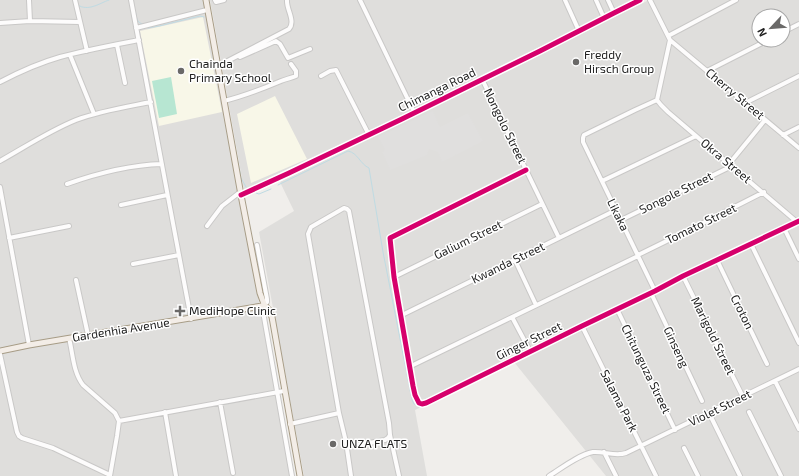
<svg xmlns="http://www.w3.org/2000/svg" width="799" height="476" font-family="'Exo 2',sans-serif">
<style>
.residential{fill:#dfdedc;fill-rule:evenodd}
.education{fill:#f8f7e8}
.pitch{fill:#b7e6d2}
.parking{fill:#e0dfde}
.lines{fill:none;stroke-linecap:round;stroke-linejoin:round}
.stream{stroke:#bfdbe3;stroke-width:1}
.minor-casing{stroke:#c9c8c7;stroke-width:6}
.major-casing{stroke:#a79c86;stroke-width:7}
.minor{stroke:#fdfcfc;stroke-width:4}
.major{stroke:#f3ede7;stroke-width:5}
.cycleway-casing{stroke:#fff;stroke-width:8}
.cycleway{stroke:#d6006c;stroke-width:5}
.poi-dot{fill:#6a6968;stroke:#fff;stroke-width:1.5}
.labels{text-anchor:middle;stroke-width:3;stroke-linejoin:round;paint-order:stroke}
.poi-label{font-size:12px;fill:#222;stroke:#fff;text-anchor:start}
.street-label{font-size:12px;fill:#222;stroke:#fff}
</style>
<rect width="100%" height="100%" fill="#f0eeeb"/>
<path class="residential" d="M0,0h203l88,476h-291z
M210,0h425l-344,170 -47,20z
M649,0h150v476h-193l-92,-114 -99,48 12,66h-123l-45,-244 35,-21 -14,-29zM759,16h24v24h-24z"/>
<path class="education" d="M203,17l19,95 -63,14 -19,-95z
M275,96l32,63 -56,24 -14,-69z"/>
<path class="pitch" d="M171,77l6,37 -18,4 -7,-37z"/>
<path class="parking" d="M433,111l7,16 28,-14 15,28 -41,21 -4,-10 -9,-3 -2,6 -37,15 -8,-18 3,-2 -7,-13z"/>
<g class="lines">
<path class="stream" d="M78,5c10,7 22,-2 31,-5
M135,11c2,6 1,12 8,13
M148,28l11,-2 41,-10 4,1
M229,116l12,62 5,9
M278,185l70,-34c10,2 12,13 21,17l14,84 29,148 2,4 4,2h6l87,-43
M256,193l3,1 12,-5
M788,229l11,-6
M754,245l28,-13
M720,262l28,-14
M688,278l27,-14
M654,294l27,-13
M620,310l28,-13
M586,327l28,-14
M538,350l42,-21"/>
<defs>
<path id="minor" d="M29,0l1,21
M75,0l12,51
M131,0l60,319
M215,0l1,2 8,-2
M360,0l54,112
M565,0l14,31
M596,0l8,18
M608,0l6,13
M650,0l20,40 -13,60
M0,23l30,-2 50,1
M136,28l71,-18
M783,32l16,-8
M668,36l68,-36
M670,40l129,108
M117,45l8,38
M70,55l24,59
M240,57l36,-16 4,3 8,14 22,-9
M218,66l71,-37c7,-8 -3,-20 -2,-29
M707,71l61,-31
M321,76l9,-5 6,-1 33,65
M482,79l77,159
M0,82c19,-10 39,-19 60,-25 26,-7 53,-12 79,-17
M657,100l4,5 7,7 129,110
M224,101c20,-5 38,-12 57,-20 5,-2 10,-3 15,-5v-5l-5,-7
M745,103l54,-27
M783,135l16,-8
M0,161c25,-14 49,-30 76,-41 24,-9 50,-13 75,-18
M729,164l36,-44
M526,170l-136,68 4,39 19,109 2,9 4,8 3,1 4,-1 156,-77 73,-35 28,-15 34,-16 82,-39
M602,181l94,-45
M67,184c31,-11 61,-19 95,-20
M0,187l29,158
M241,195l48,-22 113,-54 138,-68 74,-38 26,-13
M121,205l46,-10
M621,220l111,-54
M207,226l15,-20 18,-14
M784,228l15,31
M9,238l60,-12
M751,244l48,99
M257,245l10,54v3l-3,2
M638,255l57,-28 69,-35
M515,260l21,45
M717,260l50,104
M133,264l46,-9
M683,276l60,121
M394,277l148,-73
M76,280l12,55
M655,291l-72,-149v-4l1,-3 51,-25 22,-10
M651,293l51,108
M262,306l30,170
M617,309l58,121
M400,316l216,-106
M512,317l18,34
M582,326l74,150
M69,338c4,16 4,34 14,47l32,28 4,8 -2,15 -7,40
M0,354l17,78 2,4 3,2 31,10 57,27
M409,367l229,-111
M775,381l24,48
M220,402l13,71
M165,412l11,64
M749,412l32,64
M709,413l31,63
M119,421l165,-30
M290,424l49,-11
M347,442c2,3 2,3 5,3 9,1 24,-4 33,-5l3,-2 2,-3
M684,448l14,28
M604,452l12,24
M351,476l-5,-34 -7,-29 -31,-179 3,-7 33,-19 3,1 2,2 40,212 1,12 9,41
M549,476c13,-8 29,-21 44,-24 11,-1 22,5 33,1l173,-84"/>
<path id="major" d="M206,0l35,195 19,98 4,11 5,6 3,7 28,159
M0,351l29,-6 233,-39 2,-2"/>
</defs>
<use href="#minor" class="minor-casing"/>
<use href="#major" class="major-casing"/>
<use href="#minor" class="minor"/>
<use href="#major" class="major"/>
<defs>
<path id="cycleway" d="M526,170l-136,68 4,39 19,109 2,9 4,8 3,1 4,-1 156,-77 73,-35 28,-15 34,-16 82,-39
M241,195l48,-22 113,-54 138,-68 74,-38 26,-13"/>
</defs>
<use href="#cycleway" class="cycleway-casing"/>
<use href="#cycleway" class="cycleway"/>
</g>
<g class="poi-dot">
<circle cx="576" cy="62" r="4"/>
<circle cx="181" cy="71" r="4"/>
<path d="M178 305h4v4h4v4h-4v4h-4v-4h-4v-4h4z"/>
<circle cx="333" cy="444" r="4"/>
</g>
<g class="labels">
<g class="poi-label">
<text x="584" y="59">Freddy<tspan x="584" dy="14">Hirsch Group</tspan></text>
<text x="189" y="68">Chainda<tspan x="189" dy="14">Primary School</tspan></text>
<text x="189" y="315">MediHope Clinic</text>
<text x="341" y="448">UNZA FLATS</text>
</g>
<g class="street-label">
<text transform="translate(437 90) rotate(-26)" y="4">Chimanga Road</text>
<text transform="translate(735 94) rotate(40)" y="4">Cherry Street</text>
<text transform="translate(505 126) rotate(64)" y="4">Nongolo Street</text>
<text transform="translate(726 161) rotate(40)" y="4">Okra Street</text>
<text transform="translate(676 193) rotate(-26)" y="4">Songole Street</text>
<text transform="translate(618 215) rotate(64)" y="4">Likaka</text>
<text transform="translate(701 224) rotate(-26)" y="4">Tomato Street</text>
<text transform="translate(468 240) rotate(-26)" y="4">Galium Street</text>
<text transform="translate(508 263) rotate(-26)" y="4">Kwanda Street</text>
<text transform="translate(742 312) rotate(64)" y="4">Croton</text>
<text transform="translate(121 330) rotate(-9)" y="4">Gardenhia Avenue</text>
<text transform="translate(713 336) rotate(64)" y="4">Marigold Street</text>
<text transform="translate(529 341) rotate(-26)" y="4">Ginger Street</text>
<text transform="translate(676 347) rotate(65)" y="4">Ginseng</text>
<text transform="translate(646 369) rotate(64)" y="4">Chitunguza Street</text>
<text transform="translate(619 401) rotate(63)" y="4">Salama Park</text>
<text transform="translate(720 408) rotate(-26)" y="4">Violet Street</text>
</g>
</g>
<g transform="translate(771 28) rotate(244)"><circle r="19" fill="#ffffff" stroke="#a7a7a7"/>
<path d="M0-3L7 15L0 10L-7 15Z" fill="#6a6968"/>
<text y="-6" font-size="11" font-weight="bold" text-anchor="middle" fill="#222222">N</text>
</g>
</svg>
